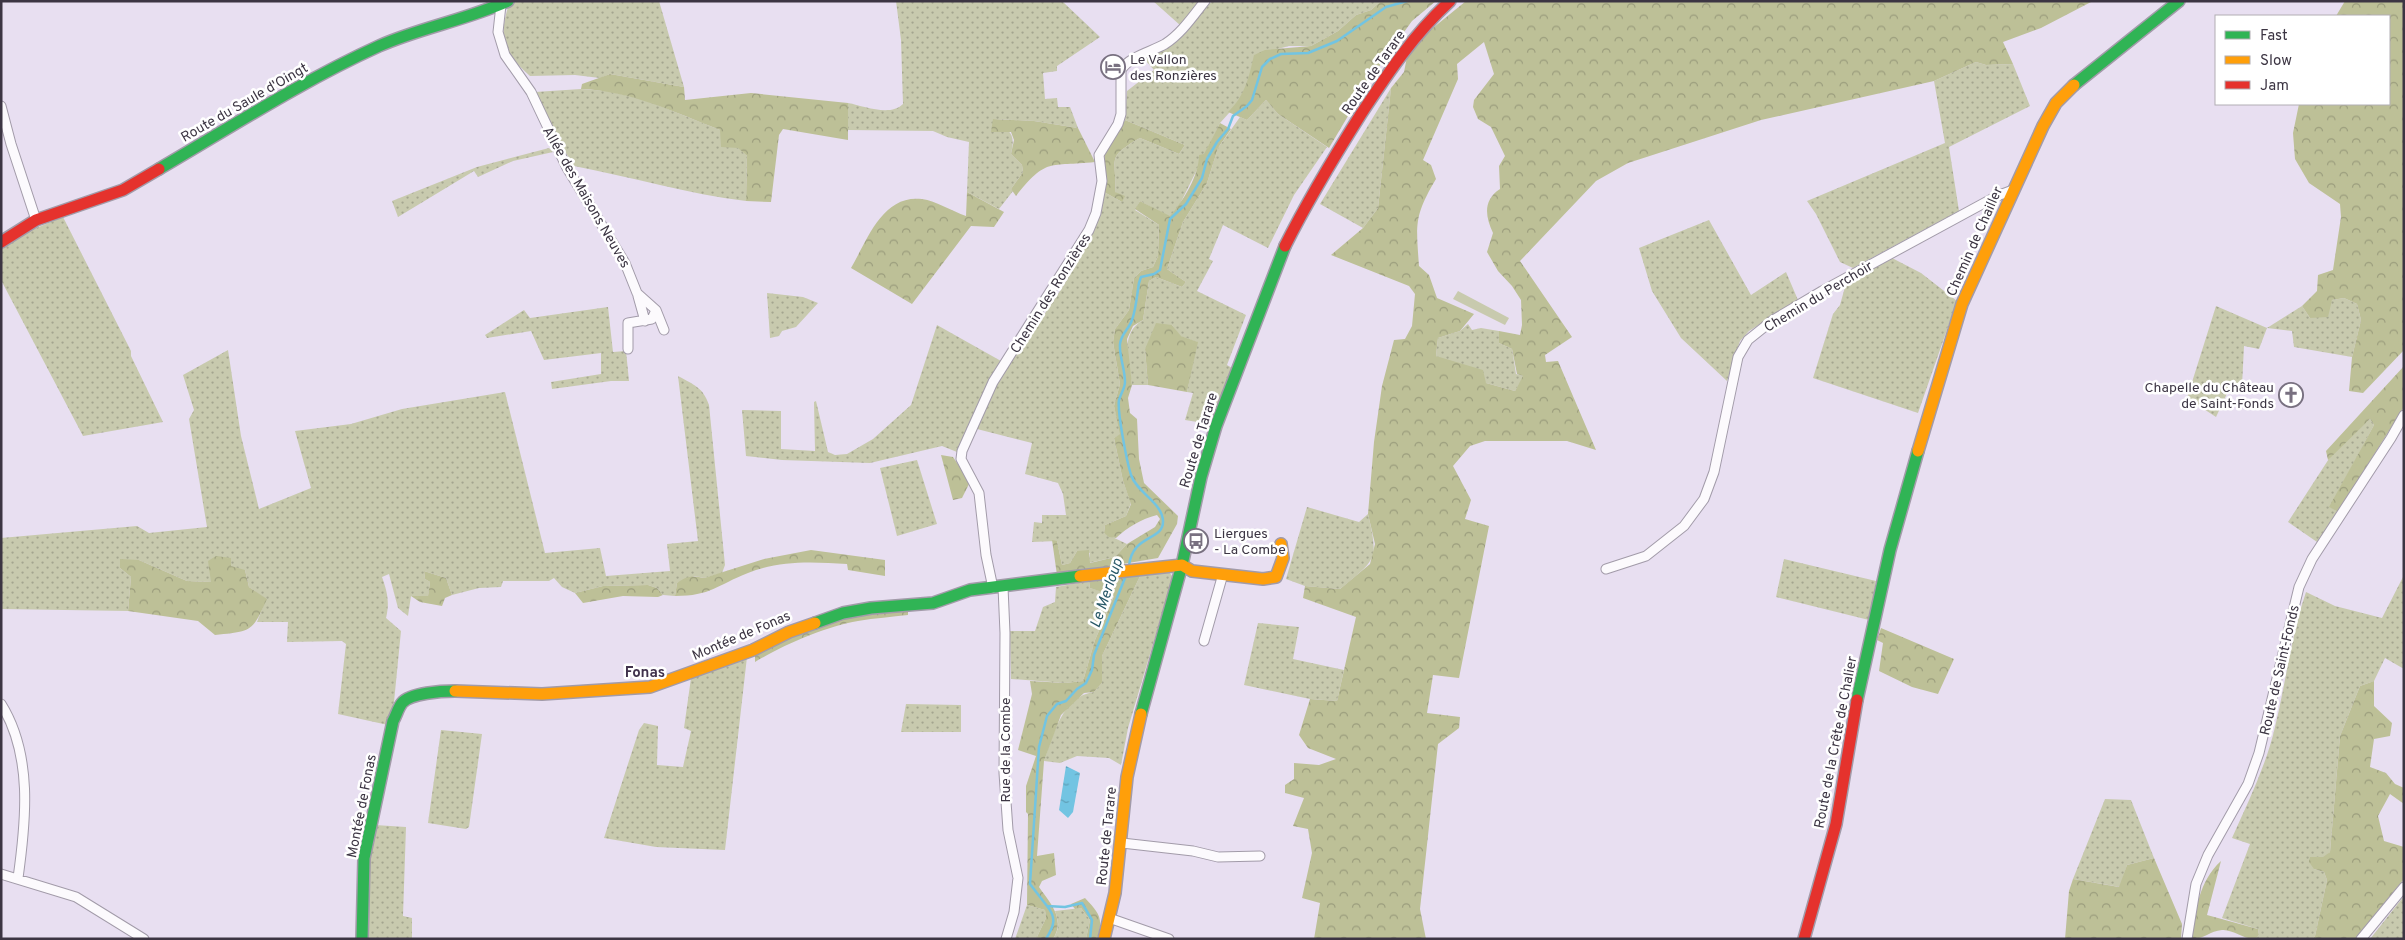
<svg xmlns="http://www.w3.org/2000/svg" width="2405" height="940" font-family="Overpass,sans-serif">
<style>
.green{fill:url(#green-dots)}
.forest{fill:url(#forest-crowns);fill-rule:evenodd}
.pitch{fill:#c8caae}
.water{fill:url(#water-ripples)}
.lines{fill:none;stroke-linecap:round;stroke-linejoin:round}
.stream{stroke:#72c4e2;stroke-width:2.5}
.street-casing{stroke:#a29ba9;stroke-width:11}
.fast-casing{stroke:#a29ba9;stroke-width:14}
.slow-casing{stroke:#a29ba9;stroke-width:14}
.jam-casing{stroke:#a29ba9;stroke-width:14}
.street{stroke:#fcfafd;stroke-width:9}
.fast{stroke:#30b455;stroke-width:11}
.slow{stroke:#ff9f0a;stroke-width:11}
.jam{stroke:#e5322d;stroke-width:11}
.labels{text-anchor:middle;stroke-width:5;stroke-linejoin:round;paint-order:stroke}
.poi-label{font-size:14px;fill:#3c3543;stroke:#fff;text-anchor:start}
.street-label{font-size:14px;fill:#3c3543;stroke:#fff}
.water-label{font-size:15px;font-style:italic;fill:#285868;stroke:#fff}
.neighbourhood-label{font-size:15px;font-weight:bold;fill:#40314c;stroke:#fff}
</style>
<defs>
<pattern id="green-dots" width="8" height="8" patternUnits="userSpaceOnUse" patternTransform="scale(1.25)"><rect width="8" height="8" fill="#c8caae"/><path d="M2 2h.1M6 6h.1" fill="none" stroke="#a4a58f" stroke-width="1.8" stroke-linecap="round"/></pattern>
<pattern id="forest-crowns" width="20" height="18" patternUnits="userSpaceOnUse" patternTransform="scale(1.25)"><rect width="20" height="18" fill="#bdc097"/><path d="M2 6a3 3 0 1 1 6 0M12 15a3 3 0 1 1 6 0" fill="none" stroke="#9b9d7d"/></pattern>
<pattern id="water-ripples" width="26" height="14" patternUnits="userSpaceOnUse" patternTransform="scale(1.25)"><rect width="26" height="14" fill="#72c4e2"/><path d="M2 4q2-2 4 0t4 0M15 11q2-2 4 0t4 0" fill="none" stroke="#5fa0b9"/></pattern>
</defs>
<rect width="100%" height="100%" fill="#e8dff1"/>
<path class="green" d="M517,1h142l25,86 -74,-13 -10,4 -25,-3 -45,1c-26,-23 -32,-35 -22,-69z
M896,1h166l38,36 -43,29v5l-14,2 2,26 12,-1 1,9h12l8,21 -44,-7 -41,-2c17,13 23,13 18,35l11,11 1,7 -12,17 2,2 -14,18 -32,-17 2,-50 -22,-5 -14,-6 -85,-1v-27c16,3 42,14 55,1l-2,-64z
M1153,1h44l2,3 -18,22z
M1212,1h169l-10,9 -15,5 -18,16 -27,15h-22l-34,9 -7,28 -10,20 -18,20 -40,81 -10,13 -30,-16 -5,9 24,15 -1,31 -5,11 -12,4 -7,7 -5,32 -14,19 -2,13 7,42 -6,22 7,28 -7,4 9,43 8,22 -5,13 -21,9 -1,8 23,11 -12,13 -26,6 1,-10 -13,-2 -7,12 -8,2 -5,-24 -25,1 2,-20 8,1v-8h24l-3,-21 -5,-11 -33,-9 7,-31 -55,-14c5,-12 9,-27 16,-39 37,-61 98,-127 111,-198l18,10 -7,-10c2,-34 -10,-34 25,-54l39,16 6,-9 -60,-25 2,-29 27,-21 -8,-9 2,-5 26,-14z
M1976,62l10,3 27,-1 17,42 -81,41 10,64 -106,57 -13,-6 -24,-48 -9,-13 138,-58 -11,-62z
M1391,88l-13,120 -15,20 -43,-24z
M581,89l27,2 37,9 75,30 27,26 -1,45c-58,-7 -114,-24 -172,-35l-20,-32 -19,-42z
M1266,100l12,14 49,33 -33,48 -26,53 -45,-23 -14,34 4,2 -16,30 49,24 -19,50 5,3 -22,56 -25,-4 8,-27 -6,-1 10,-50 -17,-6 -8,-11 -27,24 3,36h-16c-3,-24 -13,-51 11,-65l6,-39 7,-4 26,10 4,-5 -19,-13 16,-47 24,-39 11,-35 22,-31 7,3z
M549,148l4,4 -40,9 -35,16 -4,-6 -76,46 -6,-16 85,-34z
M63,217l68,134v5l32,66 -80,14 -82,-156v-32l23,-15z
M1709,220l42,75 35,-23 12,28 -49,31 -9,10 -13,40 -46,-43 -29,-47 -13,-43z
M1892,258l29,15 36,28 -39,112 -105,-35 20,-64 7,-9 7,-25z
M767,293l36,4 15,6 -22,24 -14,4 -3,5 -9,2z
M2344,298l13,6 4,16 -9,37 -58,-10 -2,-16 -25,-3 -8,21 -15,-3 -2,40 -11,-1 -15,32 -29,-19 29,-92 51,22 35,-22 8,12 22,-18z
M608,307l5,45 13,-1 3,30h-18l-59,8 -1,-7 50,-8v-21l-57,7 -13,-29 -44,7 -2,-3 39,-25 6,8z
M1468,324l4,6 9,-2 18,3v12l13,6 4,25 8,2 -9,15 -29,-8 -50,-27 2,-18 22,-7z
M937,325l64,36 -21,38 -23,53 -15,-6 -72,17 -88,-3 -36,-4 -4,-46 39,1v38l34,2 -1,-49 2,-1 12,51 7,3 12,-1 26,-15 38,-34z
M228,350l13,86 18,73 52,-21 -16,-57 56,-7 51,-15 103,-17 40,161 55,-5 6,28 64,-5 -3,-27 31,-3 -20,-165c16,9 25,11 31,29l16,160 -3,8 -18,5 -9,-2 -18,7 -2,13 -12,-1 -6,-7 -9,-3 -45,1 -28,7 -13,-6 -8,-9 -5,3h-46l-2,6 -22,1 -27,7 -6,-17 -22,-7 1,8 5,3 -2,15 -17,-1 -3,20 -10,-8 -9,-34 -7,3c5,14 8,25 4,41l15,13 -7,71 -6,23 -50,-11 8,-70 -4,-3 -55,1 1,-20h-31l9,-23 -17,-12 -4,-17 -34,12 -24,-1 -48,-21 -19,8 11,9 -3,34 -127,-2v-71l136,-12 12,7 58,-6 -18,-108 5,-9 -11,-35z
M2370,419l4,6 -44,82 8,5 -21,30 -29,-20 46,-71z
M917,460l20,64 -40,12 -17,-68z
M1307,507l52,15 9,-8c11,47 8,45 -28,75l-35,-3 -19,-7z
M1784,559l92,22 -7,39 -93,-23z
M1168,571l5,6 -45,151 -7,37 -12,-7 -32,-2 -17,7 -16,-2c9,-25 18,-65 50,-69l8,-9v-27l39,-82z
M2404,575v94l-19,-11 -11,23 -14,5 -20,50 -10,116 -16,17 10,3 3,8 -12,56 -3,3h-56l3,-4 -1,-6 -36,-11 28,-74 -18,-6c16,-36 34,-72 43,-111 11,-45 16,-91 31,-135l29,14 47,12z
M1089,581l1,7 24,7 -19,45 -12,41 -18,2 -54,-4 -1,-48h25l8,-24 12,-5 1,-15z
M1258,623l41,4 -6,32 51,11 -7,31 -27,-2 -66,-14z
M747,657l-22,193 -69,-3 -52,-9 35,-108 5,-7 14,3 -1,39 26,2 8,-36 -7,-3 7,-50z
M906,704l55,1v27h-60z
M441,730l41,4 -13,93 -3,2 -38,-6z
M2105,799l26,1 23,58 -27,7 -7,22 -47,-8z
M375,825l31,2 -3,89 9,2v21h-45v-76z
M2404,896v43h-34z
M1027,905l18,5 1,8 -10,21h-21z
M1081,908l9,12 -4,19h-33c7,-11 6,-17 2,-28z"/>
<path class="forest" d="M1381,1h55l-24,20 -42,58 -41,69 -51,-34 -12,-14 -19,20 -19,-8c17,-16 21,-35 26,-57l11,-5 46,-4 27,-15 18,-16 15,-5z
M1466,1h627l-52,27 -38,14 10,22 -27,1 -10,-3 -42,19 -173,39 -133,43 -32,18 -76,80 52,76 -27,18 1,7 12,-1 38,89 -29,-9h-82l-15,5 -17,20 18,34 -6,19 24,7 -30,152 -26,-3 -6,38 33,4 -1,11 -21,16 -18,165 6,30h-112l6,-36 -18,-5 10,-45 -4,-24 -15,-3 11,-28 -19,-5v-8l9,-6v-16l25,2 17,-6 -28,-11 -9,-13 11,-36 27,2 19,-84 -53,-19 2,-12 35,3 30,-25 5,-20 -7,-30 6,-72 8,-56 12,-46 11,-1 7,-13 3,-32 -6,-8 -78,-31 32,-27 15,-20 13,-120 13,-16 3,-15 21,-25zM1484,42l10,32 -20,26 -1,7 5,12 13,8 14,29 -6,10 1,23c-17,11 -15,27 -7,44l-6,19 11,19 14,15 9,14 1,25 -2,10 -21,-4v12l13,6 5,25 6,2 -8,15 -29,-8 -3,-13 -47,-14 2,-18 22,-7 14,-17 -37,-16 -8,-23 -10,-9c-3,-42 -5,-50 17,-87l-5,-14 -8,-5 35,-81 -1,-15z
M2345,1h59v349l-41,43 -14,-2 3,-34 9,-37 -4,-16 -13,-6 -12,2 -4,17 -18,1 -8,-12 15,-15 1,-16 15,-5 8,-53 -1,-13 -31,-21 -14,-24 -2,-26 6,-29h90v-88h-53z
M610,74l74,13 1,13 66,-7 97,10v37l-65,-11 -4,6 -8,67 -25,-1 1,-45 -9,-8 -17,-1 -1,-17c-46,-18 -89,-39 -139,-41l1,-5z
M993,119l41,2 44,7 17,34c-46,5 -48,-5 -79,34l-5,-7 12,-17 -1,-7 -11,-11 3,-14 -3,-8h-20z
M1125,120l60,25 -6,9 -39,-16c-35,20 -23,20 -25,54l10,4 -3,6 -18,-10 2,-14 -2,-24z
M1220,123l11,6 -13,19 -11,35 -24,39 -16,47 19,13 -4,5 -26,-10 -7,4 -6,39 -10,6 -6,13 5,46 -4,13 2,15 7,6 2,40 5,24 34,33 -1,8 -19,34 -101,17 -5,-35 5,1 5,24 8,-2 7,-12 12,-1 1,13 25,-6 12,-13 28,-17 5,-8 -3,-4c-16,4 -29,12 -41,23l-7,-1 -5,-4 1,-8 21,-9 5,-12 -8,-23 -9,-43 6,-4 -6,-28 6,-22 -7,-42 2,-13 14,-19 5,-32 7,-7 12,-4 5,-11 1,-31 -24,-16 5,-8 30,15c13,-15 29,-40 29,-61l5,-1z
M967,192l37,20 -10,15 -23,-1 -59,78 -61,-36c16,-27 31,-74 71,-69 14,2 30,12 44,17z
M1156,323l16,2 9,11 17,6 -11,50 -39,-7 -3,-36z
M2404,366v41l-66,105 -9,-5 45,-82 -4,-6 -42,41 -2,-9z
M941,455l12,2 17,25 -8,16 -9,2z
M811,550l74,10v16l-37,-6 -1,-6c-34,-2 -67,-4 -99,9 -31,12 -37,23 -73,23l2,-13c9,-7 16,-8 27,-5l60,-19z
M216,556l15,2v8l14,4 4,17 18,12c-15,34 -16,32 -52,36l-17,-14 -70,-10 3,-34 -11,-9v-9l19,1 48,21 24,1 -3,-21z
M424,571l22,7 6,17 -7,3 -3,8 -22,-4 -9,-6h17l2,-14 -5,-3z
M1141,574l-39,82v27l-8,9 -10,1 -23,22 -17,46 -7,95 17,-3 2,22 -14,6 -3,6c11,16 27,32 14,52h-17l10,-21 -1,-8 -18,-5 1,-91 -2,-2v-26l10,-30 -18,-6 14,-56 -2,-13 35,2 18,-2 12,-41 19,-44 -24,-8 -1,-7z
M648,585l9,3 6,7 -5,2 -35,-1 -40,7 -8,-10 28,-7z
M908,609v6c-16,2 -33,3 -50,6 -31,5 -75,24 -103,41v-9l35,-18 51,-19z
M1881,628l73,31 -16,35 -26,-7 -33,-16 4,-28 -6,-3z
M2374,681v25l18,17 -2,13 -16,3 -4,28 16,6 9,11 9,4v16l-14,-10 -12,22 6,25 20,6v32l-49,60h-43l3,-3 12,-56 -3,-8 -10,-3 -5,-7 1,-5h13l7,-5 10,-116 20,-50z
M2154,858l28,66 -1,15h-116l4,-48 4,-12 46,8 8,-22z
M2221,861l-14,54 51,14 1,6 -3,4c-13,0 -24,-10 -34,-9 -12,1 -18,9 -30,9 3,-28 7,-58 29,-78z
M1085,898c14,15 19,20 12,41h-11l4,-19 -9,-12 -6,1 -4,-5z"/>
<path class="pitch" d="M1458,291l51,27 -4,7 -52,-26z"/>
<path class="water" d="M1066,766l14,7 -7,39 -5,6 -9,-8z"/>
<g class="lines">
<path class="stream" d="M1129,566c3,-32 35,-25 34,-45 -1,-19 -26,-28 -32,-46 -4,-13 -14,-63 -12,-75 2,-7 6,-12 6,-18 0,-13 -6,-26 -5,-38 1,-10 9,-15 12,-24 4,-11 5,-25 7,-37l2,-6 13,-3 6,-4 10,-51 16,-15 16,-26 5,-19 10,-17 11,-13 5,-13 14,-10 5,-6 10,-33 8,-8 11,-5 27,-1 29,-12 49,-34 21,-6
M1046,939c8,-13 11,-21 1,-33
M1090,939l2,-19 -10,-17 -17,4 -18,-1 -17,-22 9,-137 8,-31 10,-12 9,-3 11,-12 9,-6 6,-13 2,-15 33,-82"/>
<defs>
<path id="street" d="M501,5l-3,27 7,23 26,37 36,76 58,95 12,30 19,17 8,20
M1,106l10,38 25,76
M638,296l7,25
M628,349v-26l24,-4 4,-9
M1606,569l40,-13 38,-30 20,-27 10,-27 24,-115 10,-17 25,-20 49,-29 175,-95 16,-6
M1003,587l2,46 -1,140 4,57 10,48 -4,34 -8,27
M993,588l-7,-33 -7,-62 -18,-34 1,-8 31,-69 96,-152 7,-17 6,-32 -3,-26 19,-31 3,-10v-44c9,-14 30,-18 44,-26 16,-10 28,-28 40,-43
M1204,641l19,-67
M1,704c32,51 25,117 17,174
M1122,843l71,8 25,6 42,-1
M1,874l75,23 68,42
M1109,918l60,21
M2187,939l9,-55 12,-29 40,-71 11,-31 40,-166 13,-28 79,-121 13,-23
M2361,939l43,-52"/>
<path id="fast" d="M2074,85l105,-84
M159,169c72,-42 143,-88 220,-123 40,-18 87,-26 129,-45
M815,623l28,-10 28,-5 62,-5 37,-13 110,-14
M1857,700l33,-150 28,-99
M1141,714l41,-149 19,-88 15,-51 69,-180
M362,939l2,-81 29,-137c3,-5 5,-13 9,-18 8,-10 40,-12 53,-12"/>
<path id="slow" d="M1918,451l44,-147 81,-178 13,-23 18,-18
M1080,576l102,-11 10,6 71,8 13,-2 7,-19 -2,-14
M455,691l87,3 108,-7 103,-37 36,-18 26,-9
M1104,939l11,-46 12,-116 14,-63"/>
<path id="jam" d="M1,242l35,-22 87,-30 36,-21
M1285,246c23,-46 49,-89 76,-132 27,-41 53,-80 89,-113
M1804,939l32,-115 21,-124"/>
</defs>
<use href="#street" class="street-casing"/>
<use href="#fast" class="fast-casing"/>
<use href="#slow" class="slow-casing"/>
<use href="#jam" class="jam-casing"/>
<use href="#street" class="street"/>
<use href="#fast" class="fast"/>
<use href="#slow" class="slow"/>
<use href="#jam" class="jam"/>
</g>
<defs>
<symbol id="hotel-ring" viewBox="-11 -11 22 22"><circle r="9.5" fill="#fff" stroke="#787080" stroke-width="1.5"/><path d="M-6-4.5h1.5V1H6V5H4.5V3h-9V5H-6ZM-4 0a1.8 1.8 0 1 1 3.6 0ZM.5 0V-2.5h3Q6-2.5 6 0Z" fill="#787080"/></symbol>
<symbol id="church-ring" viewBox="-11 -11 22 22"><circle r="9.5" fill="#fff" stroke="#787080" stroke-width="1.5"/><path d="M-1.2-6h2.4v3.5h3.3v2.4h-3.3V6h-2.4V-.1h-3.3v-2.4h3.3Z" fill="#787080"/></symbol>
<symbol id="bus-ring" viewBox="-11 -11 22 22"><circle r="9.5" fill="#fff" stroke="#787080" stroke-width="1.5"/><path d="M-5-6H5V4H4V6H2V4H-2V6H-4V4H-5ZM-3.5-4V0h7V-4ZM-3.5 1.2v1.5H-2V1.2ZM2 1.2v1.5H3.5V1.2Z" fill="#787080"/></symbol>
</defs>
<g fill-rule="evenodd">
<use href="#hotel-ring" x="1099" y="53" width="28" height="28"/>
<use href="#church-ring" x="2277" y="381" width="28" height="28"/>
<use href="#bus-ring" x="1182" y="527" width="28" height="28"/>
</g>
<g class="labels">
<g class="poi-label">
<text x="1130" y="64">Le Vallon<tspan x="1130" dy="16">des Ronzières</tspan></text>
<text x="2274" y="392" text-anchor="end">Chapelle du Château<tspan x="2274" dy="16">de Saint-Fonds</tspan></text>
<text x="1214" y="538">Liergues<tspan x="1214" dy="16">- La Combe</tspan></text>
</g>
<g class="street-label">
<text transform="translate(1373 72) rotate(-55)" y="5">Route de Tarare</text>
<text transform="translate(244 102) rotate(-30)" y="5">Route du Saule d'Oingt</text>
<text transform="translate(587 197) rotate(60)" y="5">Allée des Maisons Neuves</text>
<text transform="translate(1974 241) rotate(-66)" y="5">Chemin de Chailler</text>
<text transform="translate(1050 293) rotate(-58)" y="5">Chemin des Ronzières</text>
<text transform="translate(1818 296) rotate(-31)" y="5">Chemin du Perchoir</text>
<text transform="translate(1198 440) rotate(-73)" y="5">Route de Tarare</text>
<text transform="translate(741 635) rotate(-23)" y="5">Montée de Fonas</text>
<text transform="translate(2279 670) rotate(-77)" y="5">Route de Saint-Fonds</text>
<text transform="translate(1835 742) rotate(-79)" y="5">Route de la Crête de Chalier</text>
<text transform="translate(1005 750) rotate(-90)" y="5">Rue de la Combe</text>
<text transform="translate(361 806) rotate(-79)" y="5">Montée de Fonas</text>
<text transform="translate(1106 836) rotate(-84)" y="5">Route de Tarare</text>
</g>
<g class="water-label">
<text transform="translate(1106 593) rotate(-71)" y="5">Le Merloup</text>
</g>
<g class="neighbourhood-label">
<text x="645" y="677">Fonas</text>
</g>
</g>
<rect width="2405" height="940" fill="none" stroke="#3c3543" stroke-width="5"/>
<rect x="2215" y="15" width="175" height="90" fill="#ffffff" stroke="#b1aeb4"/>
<rect x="2225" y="31" width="25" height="8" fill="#30b455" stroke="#b1aeb4"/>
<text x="2260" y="40" font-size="15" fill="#3c3543">Fast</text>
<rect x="2225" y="56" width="25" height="8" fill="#ff9f0a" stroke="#b1aeb4"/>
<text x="2260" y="65" font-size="15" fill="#3c3543">Slow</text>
<rect x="2225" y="81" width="25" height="8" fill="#e5322d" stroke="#b1aeb4"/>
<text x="2260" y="90" font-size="15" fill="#3c3543">Jam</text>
</svg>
